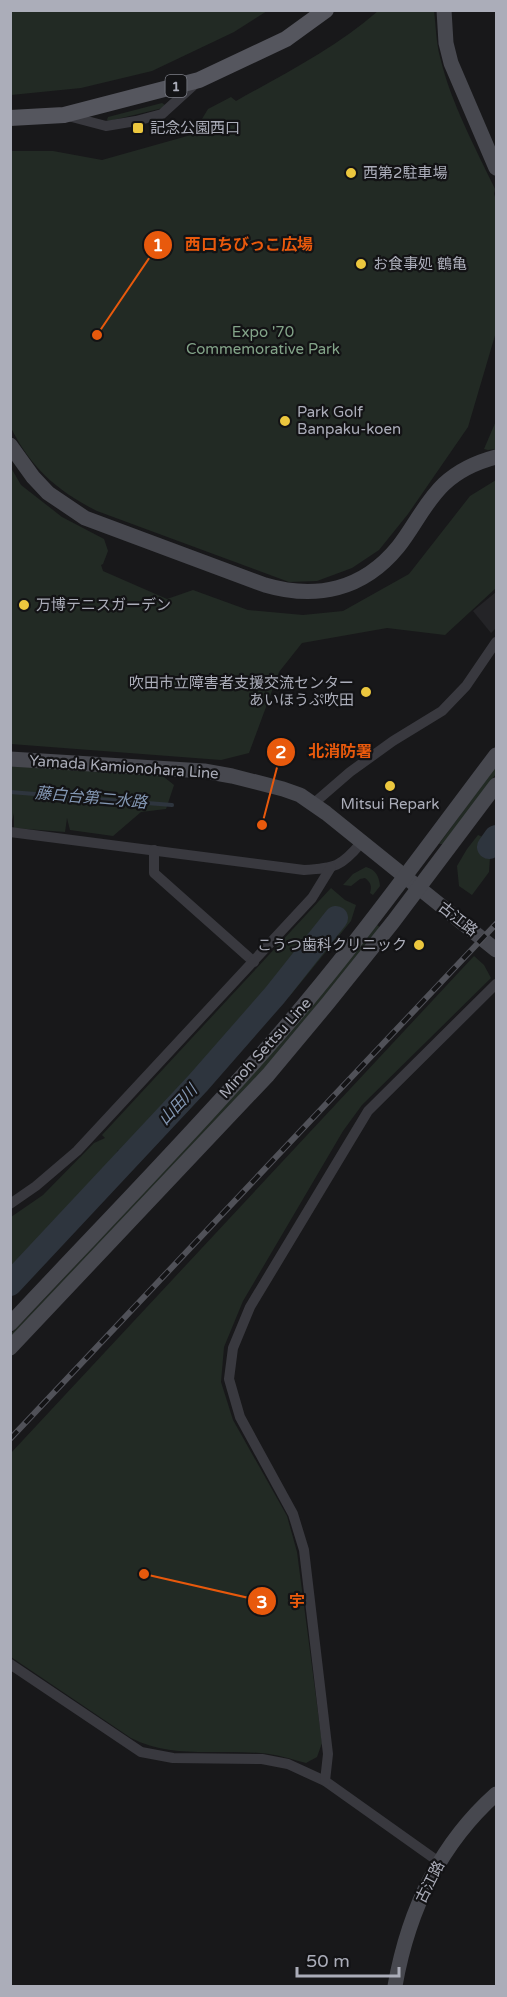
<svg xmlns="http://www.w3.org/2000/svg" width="507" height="1997" viewBox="0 0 507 1997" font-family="'Varela Round','Noto Sans JP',sans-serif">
	<rect width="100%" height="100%" fill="#18181a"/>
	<polygon fill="#242427" points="496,592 496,628 491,633 473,611"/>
	<g fill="#222a24" fill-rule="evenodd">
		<polygon points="10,11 11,10 267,11 234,32 152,71 81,88 11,95"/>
		<path d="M378,11H434C436,26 436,42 440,57C451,103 475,147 495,189L494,194L496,200V332L468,427L408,514L379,550L352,568L317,581L289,582L97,511C57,491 30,467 10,426L11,151H53L102,160L198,133L204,125L202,119L208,109L231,97L236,101C284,74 337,47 378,11Z"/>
		<polygon points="162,103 165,105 163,108 109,121 107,120 108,117"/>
		<polygon points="496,421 496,449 488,450 484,449"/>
		<polygon points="10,466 21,485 62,517 104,539 108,551 103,564 101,565 103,571 167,599 193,590 248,610 303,615 343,611 409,574 470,496 496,480 496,588 445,635 387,628 302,643 279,672 249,753 221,760 11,744"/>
		<polygon points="11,766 159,773 174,785 166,809 141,812 113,836 70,830 67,818 65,832 14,828 14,813 11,825"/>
		<polygon points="496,766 496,774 443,844 439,844"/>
		<polygon points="496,833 496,854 490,857 489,872 472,895 459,886 457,866 467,849 478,835 490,840"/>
		<path d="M366,867C376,870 379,876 380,886L373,895L370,893C372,886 371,883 365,878L360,879L351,886L343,885L353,874Z"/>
		<path d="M331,888L345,900L356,905L351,921L289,997L278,999L272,988L295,959L193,1075L122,1152L118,1150L111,1163L11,1270V1217L43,1195L94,1143L105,1138L102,1135ZM319,924L320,927L318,944L308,945L311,940L312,930Z"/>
		<polygon points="377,925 381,928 248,1088 11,1342 10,1335 138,1199"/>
		<path d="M474,956L484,965L491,978L362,1105L343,1131L243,1301L224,1347L221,1382L233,1420L287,1516L297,1552L322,1743L317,1757L306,1763C291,1759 276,1754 260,1753C217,1749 172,1759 131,1738L11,1657L10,1454Z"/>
	</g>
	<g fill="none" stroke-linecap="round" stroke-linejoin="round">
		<polyline stroke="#2e353e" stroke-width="4" points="10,792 172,805"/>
		<g stroke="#2e353e" stroke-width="24">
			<polyline points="489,847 496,837"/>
			<polyline points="10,1284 198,1083 275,995 336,918"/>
		</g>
		<g stroke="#39393f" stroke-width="10">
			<polyline points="68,116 106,126 136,121 162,114 196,83"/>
			<polyline points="313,804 350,772 393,741 442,711 466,686 496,642"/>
			<path d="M10,832L304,870C335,868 341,867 361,843"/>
			<polyline points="154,850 154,873 254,962"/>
			<polyline points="10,1204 36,1186 77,1151 312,898 331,867"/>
			<polyline points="10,1664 141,1752 173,1758 262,1759 288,1764 325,1781 439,1862"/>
			<polyline points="325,1781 328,1754 304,1550 293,1514 240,1417 229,1379 233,1348 250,1307 368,1111 496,984"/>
		</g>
		<g stroke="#47484f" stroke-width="15">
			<polyline points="444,10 446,43 451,63 496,168"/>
			<path d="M10,445L33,477L48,493L85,518L265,585C316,600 363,590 398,547C414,527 425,502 444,484C459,470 477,462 496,457"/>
			<polyline points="10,759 204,771 232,776 283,789 300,795 326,813 496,950"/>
			<path d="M10,1324C93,1235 178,1149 258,1058C344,962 419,857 496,755"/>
			<polyline points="10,1348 268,1075 328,1003 393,922 496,785"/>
			<path d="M395,1986C408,1912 439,1845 496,1794"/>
		</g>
		<polyline stroke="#55565e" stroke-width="16" points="10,118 64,115 199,80 286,39 326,10"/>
		<g stroke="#505158" stroke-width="6">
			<polyline id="rail" points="10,1439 496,924"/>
		</g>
		<use href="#rail" stroke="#131315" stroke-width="4" stroke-dasharray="11" stroke-linecap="butt"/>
	</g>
	<g fill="#ecc73e" stroke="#131315" stroke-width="2">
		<rect x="132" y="122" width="12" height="12" rx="3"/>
		<circle cx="351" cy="173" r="6"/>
		<circle cx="361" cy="264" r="6"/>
		<circle cx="285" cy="421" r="6"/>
		<circle cx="24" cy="605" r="6"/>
		<circle cx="366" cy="692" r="6"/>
		<circle cx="390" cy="786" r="6"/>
		<circle cx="419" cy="945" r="6"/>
	</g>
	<g text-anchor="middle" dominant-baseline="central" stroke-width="4.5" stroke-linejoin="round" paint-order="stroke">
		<rect fill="#131315" stroke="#7d7f88" stroke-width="1.5" x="165.5" y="75" width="21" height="22" rx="4.5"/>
		<g font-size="14" font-weight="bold" fill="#abadb9">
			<text x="176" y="86">1</text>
		</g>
		<g font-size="15" fill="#abadb9" stroke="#131315" text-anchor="start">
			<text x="150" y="128">記念公園西口</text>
			<text x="363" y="173">西第2駐車場</text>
			<text x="373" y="264">お食事処 鶴亀</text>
			<text x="297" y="412">Park Golf<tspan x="297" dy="17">Banpaku-koen</tspan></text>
			<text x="36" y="605">万博テニスガーデン</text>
			<text x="354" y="683" text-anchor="end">吹田市立障害者支援交流センター<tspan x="354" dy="17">あいほうぷ吹田</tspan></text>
			<text x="390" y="804" text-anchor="middle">Mitsui Repark</text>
			<text x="407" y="945" text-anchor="end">こうつ歯科クリニック</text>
		</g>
		<g font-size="15" fill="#83a489" stroke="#131315">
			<text x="263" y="332">Expo '70<tspan x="263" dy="17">Commemorative Park</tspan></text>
		</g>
		<g font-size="15" fill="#abadb9" stroke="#131315">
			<text transform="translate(124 767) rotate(4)">Yamada Kamionohara Line</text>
			<text transform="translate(458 919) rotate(38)">古江路</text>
			<text transform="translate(265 1048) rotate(-48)">Minoh Settsu Line</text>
			<text transform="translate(430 1882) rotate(-63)">古江路</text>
		</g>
		<g font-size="16" font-style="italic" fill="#8397b3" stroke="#131315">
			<text transform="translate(91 798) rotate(5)">藤白台第二水路</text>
			<text transform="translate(178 1105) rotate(-47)">山田川</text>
		</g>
	</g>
	<path fill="none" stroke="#e8590c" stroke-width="2" d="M97 335L158 245M262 825L281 752M144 1574L262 1601"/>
	<g fill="#e8590c" stroke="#131315" stroke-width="2">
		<circle cx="97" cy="335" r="6"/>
		<circle cx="262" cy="825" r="6"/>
		<circle cx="144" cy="1574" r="6"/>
		<circle cx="158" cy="245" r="15"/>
		<circle cx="281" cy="752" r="15"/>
		<circle cx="262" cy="1601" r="15"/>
	</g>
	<g font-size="18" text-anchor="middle" font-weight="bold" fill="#fff">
		<text x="158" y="251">1</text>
		<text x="281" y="758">2</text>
		<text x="262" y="1608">3</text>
	</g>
	<g font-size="16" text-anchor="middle" font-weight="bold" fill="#e8590c" stroke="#131315" stroke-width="4.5" stroke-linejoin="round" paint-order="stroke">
		<text x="249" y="250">西口ちびっこ広場</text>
		<text x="340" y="757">北消防署</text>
		<text x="297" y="1607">宇</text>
	</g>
	<rect width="507" height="1997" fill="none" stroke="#abadb9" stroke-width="24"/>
	<path d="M297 1967v9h102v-9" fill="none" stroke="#abadb9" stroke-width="3"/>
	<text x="306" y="1967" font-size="18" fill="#abadb9" stroke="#131315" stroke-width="4.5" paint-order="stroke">50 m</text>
</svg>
